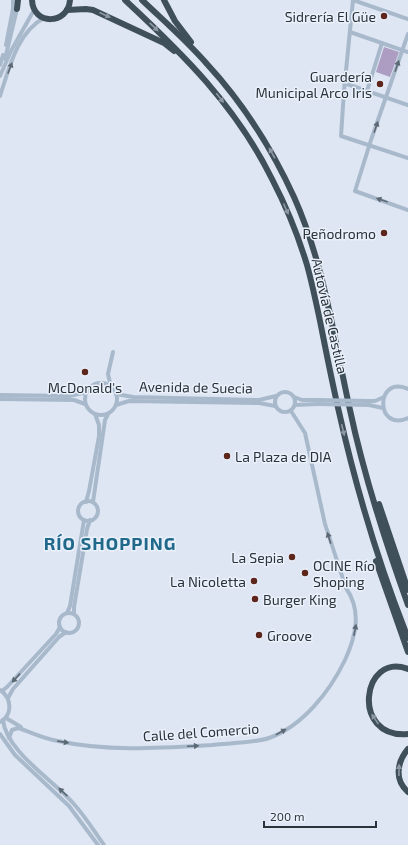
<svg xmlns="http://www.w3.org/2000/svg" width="408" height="845" viewBox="0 0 408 845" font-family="'Exo 2',sans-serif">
	<rect width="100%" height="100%" fill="#dee6f3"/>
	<polygon fill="#ad9dc3" points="384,47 399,52 390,77 376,72"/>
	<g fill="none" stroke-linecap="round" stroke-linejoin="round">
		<g stroke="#a9b9cc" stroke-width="4">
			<polyline points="353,0 344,91 341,136 408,158"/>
			<polyline points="353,0 408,19"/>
			<polyline points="350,32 408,52"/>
			<polyline points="408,34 371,140 355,191 408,210"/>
			<polyline points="6,45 13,9 13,0"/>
			<polyline points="5,59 17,9"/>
			<polyline points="0,65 3,55"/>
			<polyline points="0,76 11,51 34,10"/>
			<polyline points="344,83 408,105"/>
			<polyline points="367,91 382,43"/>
			<path d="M0,96C9,69 17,32 44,18"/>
			<circle cx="101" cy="399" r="16"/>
			<polyline points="111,387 108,374 113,352"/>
			<path d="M408,389C375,374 375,433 408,418"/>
			<circle cx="285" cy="402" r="10"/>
			<polyline points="116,394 133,397 259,400 276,396"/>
			<polyline points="0,395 69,396 87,392"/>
			<polyline points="294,397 302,400 318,400"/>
			<polyline points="0,399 74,400 85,404"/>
			<polyline points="368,401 375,401 384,397"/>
			<polyline points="116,405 129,401 259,403 275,406"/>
			<polyline points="295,405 318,404"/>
			<polyline points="369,405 383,408"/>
			<circle cx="88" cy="511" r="10"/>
			<polyline points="86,502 89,491 99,436 99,425 95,414"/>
			<polyline points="93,502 105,420 108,414"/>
			<polyline points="67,613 70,606 84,520"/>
			<circle cx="69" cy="623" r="10"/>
			<polyline points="74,614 74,607 87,529 90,520"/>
			<polyline points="2,691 7,687 56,634 60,627"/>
			<polyline points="8,698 13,689 59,637 66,632"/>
			<polyline points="6,718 21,727"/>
			<path d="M3,720C6,751 53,780 73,803C85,816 94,831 104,845"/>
			<path d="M0,722C13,715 12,698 0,690"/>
			<polyline points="0,734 15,755 69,806 98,845"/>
			<path d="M9,738L12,730L18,728C31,732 44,739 58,741C108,752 161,748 212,745C227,743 255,743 269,738C303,726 330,691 345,660C356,636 362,611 346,588L325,524L305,433L291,411"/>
		</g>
		<g stroke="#40505a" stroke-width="6">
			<path d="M32,0C33,26 68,25 70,0"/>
			<path d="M125,0C183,54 236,106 272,179C286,206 298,235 307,265C312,283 316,302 320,321C326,351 332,382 339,412C356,488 379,565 408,638"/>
			<path d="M142,0C164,21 187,41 207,64C243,103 272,149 294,197C324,264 334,338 350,410C364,476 385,541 408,605"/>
			<polyline points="164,0 175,21 191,42"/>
			<polyline points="17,9 18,0"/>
			<polyline points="67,10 86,9 93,10 164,43 174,51"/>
			<polyline points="379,504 408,590"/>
			<polyline points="376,561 408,652"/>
			<path d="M408,669C362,651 350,739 408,734"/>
			<path d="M408,749C397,762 394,780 408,792"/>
		</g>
		<g stroke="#a9b9cc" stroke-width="4">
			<polyline points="318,400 368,401"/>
			<polyline points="318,404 369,405"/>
		</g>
	</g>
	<defs><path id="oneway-solid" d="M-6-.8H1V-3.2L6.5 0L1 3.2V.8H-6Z"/></defs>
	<g fill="#8d98a2">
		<use href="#oneway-solid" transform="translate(105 15) rotate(24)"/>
		<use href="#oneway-solid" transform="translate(154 27) rotate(43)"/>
		<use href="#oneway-solid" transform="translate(220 98) rotate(52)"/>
		<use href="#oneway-solid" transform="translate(272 153) rotate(-119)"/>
		<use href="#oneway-solid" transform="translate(286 209) rotate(66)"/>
		<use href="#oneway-solid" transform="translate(343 430) rotate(76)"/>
		<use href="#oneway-solid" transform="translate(375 719) rotate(-124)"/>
		<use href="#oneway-solid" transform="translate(399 770) rotate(-89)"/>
	</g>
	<g fill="#5c6974">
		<use href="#oneway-solid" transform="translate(397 66) rotate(-71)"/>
		<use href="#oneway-solid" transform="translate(10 68) rotate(-69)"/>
		<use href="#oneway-solid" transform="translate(376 127) rotate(-71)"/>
		<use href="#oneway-solid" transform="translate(382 200) rotate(-161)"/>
		<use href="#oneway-solid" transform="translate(329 538) rotate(-107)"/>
		<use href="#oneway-solid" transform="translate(355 630) rotate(-79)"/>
		<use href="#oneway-solid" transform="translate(16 678) rotate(133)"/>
		<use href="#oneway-solid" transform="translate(281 732) rotate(-29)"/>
		<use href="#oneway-solid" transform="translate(63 742) rotate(9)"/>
		<use href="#oneway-solid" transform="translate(193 746) rotate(-3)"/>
		<use href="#oneway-solid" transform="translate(63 792) rotate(-137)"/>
	</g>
	<g fill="#5c261d" stroke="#ebf1fb" stroke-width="1.5">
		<circle cx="384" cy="16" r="4"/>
		<circle cx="380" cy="84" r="4"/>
		<circle cx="384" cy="233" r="4"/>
		<circle cx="85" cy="372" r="4"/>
		<circle cx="227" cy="456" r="4"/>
		<circle cx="292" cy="557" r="4"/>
		<circle cx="305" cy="573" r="4"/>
		<circle cx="254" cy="581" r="4"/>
		<circle cx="255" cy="599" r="4"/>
		<circle cx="259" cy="635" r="4"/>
	</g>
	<g text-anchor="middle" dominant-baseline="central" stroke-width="3" stroke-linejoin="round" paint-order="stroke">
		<g font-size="14" fill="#293339" stroke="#ebf1fb" text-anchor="end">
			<text x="376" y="16">Sidrería El Güe</text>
			<text x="372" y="76">Guardería<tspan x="372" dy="16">Municipal Arco Iris</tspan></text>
			<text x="376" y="233">Peñodromo</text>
			<text x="85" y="387" text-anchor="middle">McDonald's</text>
			<text x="235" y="456" text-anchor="start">La Plaza de DIA</text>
			<text x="284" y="557">La Sepia</text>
			<text x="313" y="565" text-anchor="start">OCINE Río<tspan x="313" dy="16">Shoping</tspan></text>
			<text x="246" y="581">La Nicoletta</text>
			<text x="263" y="599" text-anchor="start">Burger King</text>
			<text x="267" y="635" text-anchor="start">Groove</text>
		</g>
		<g font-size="14" fill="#293339" stroke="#ebf1fb">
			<text transform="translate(330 316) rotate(77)">Autovía de Castilla</text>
			<text transform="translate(196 387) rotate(1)">Avenida de Suecia</text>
			<text transform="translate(201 732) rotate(-4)">Calle del Comercio</text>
		</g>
		<g font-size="18" font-weight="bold" letter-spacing="1" fill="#20698b" stroke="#ebf1fb">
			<text x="110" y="543">RÍO SHOPPING</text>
		</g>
	</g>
	<path d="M264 821v6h112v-6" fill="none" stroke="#293339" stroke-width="2"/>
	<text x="270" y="821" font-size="12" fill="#293339" stroke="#ebf1fb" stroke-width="3" paint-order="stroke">200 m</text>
</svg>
